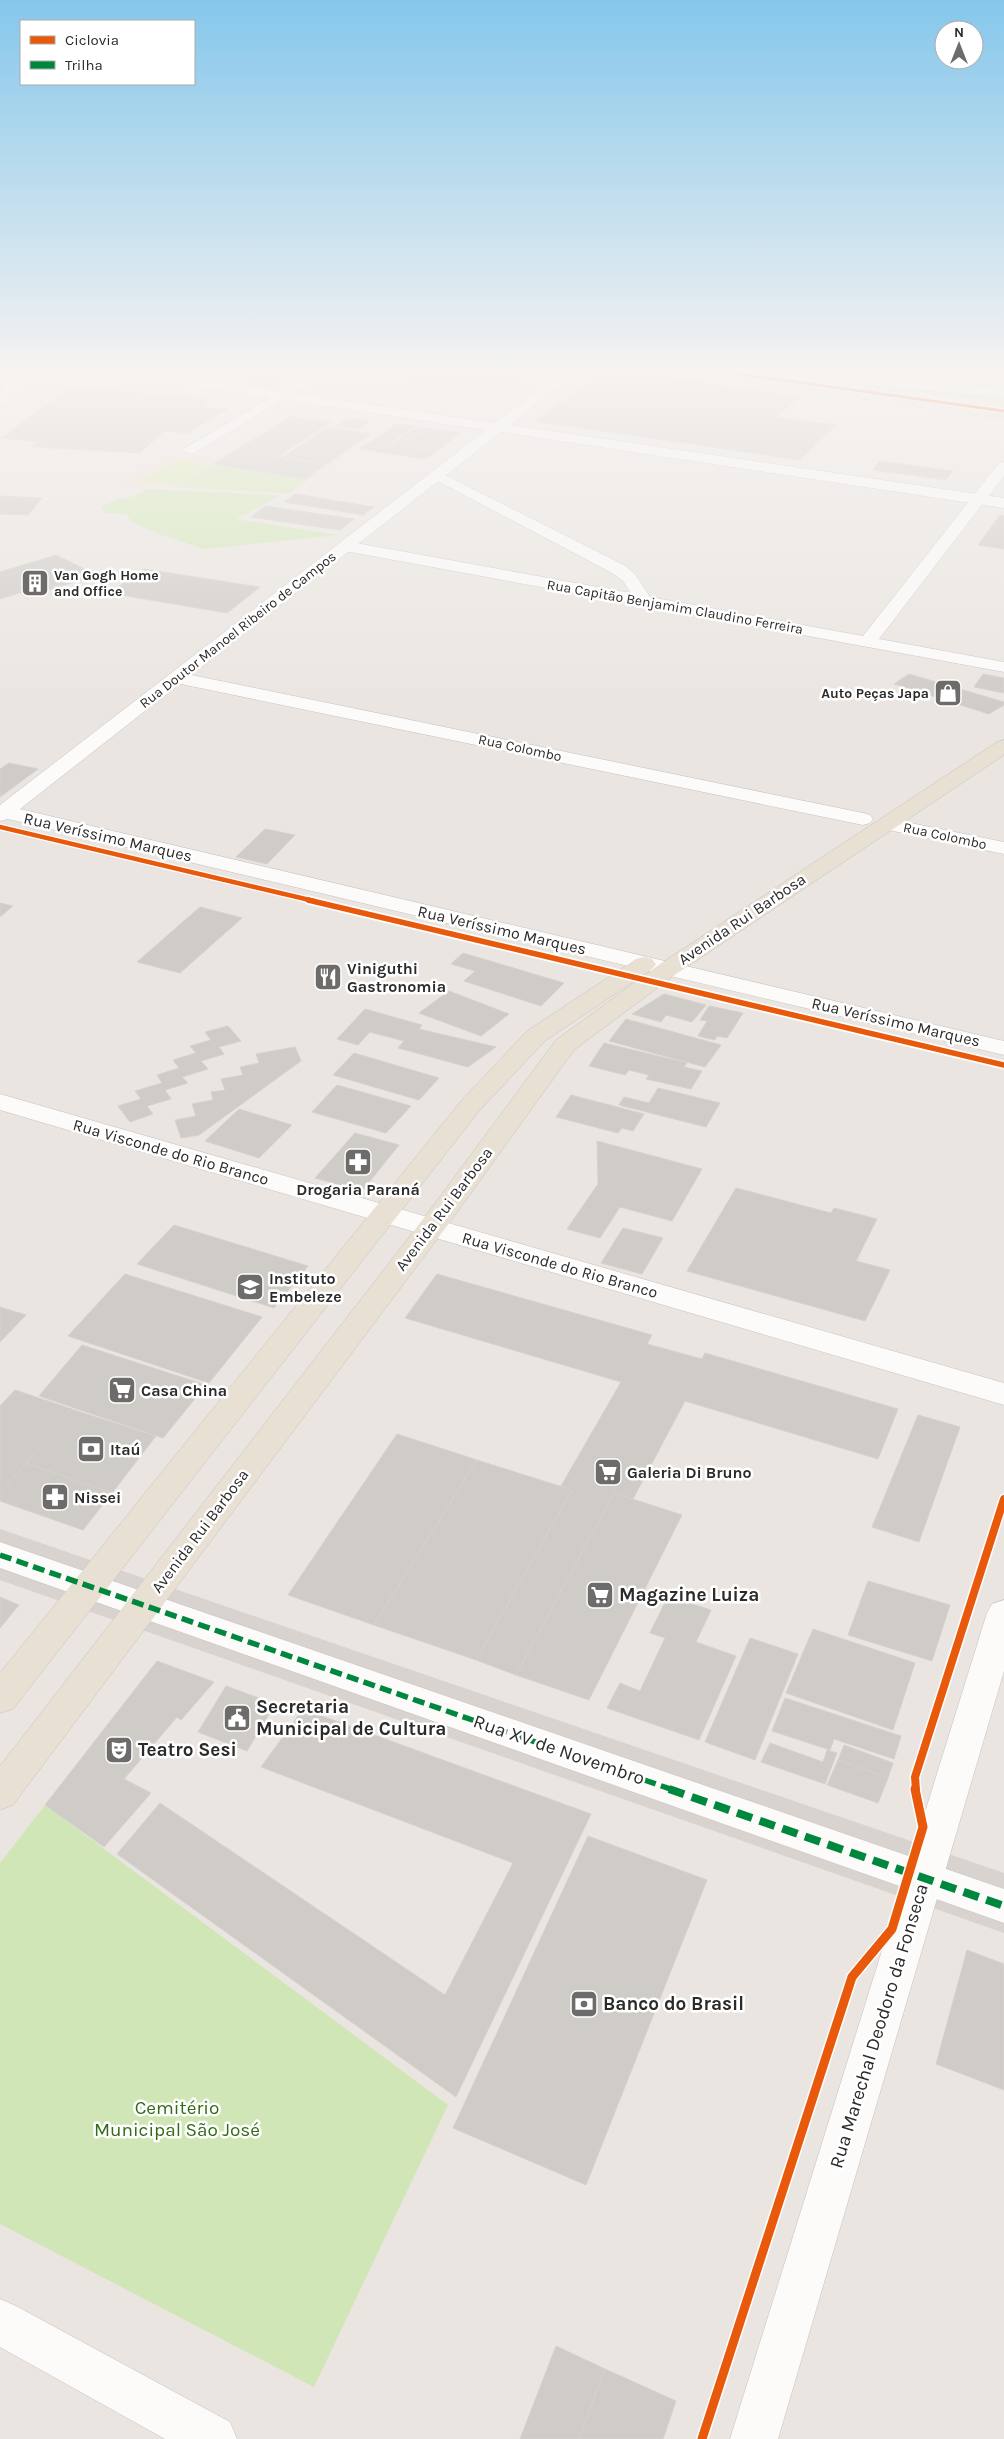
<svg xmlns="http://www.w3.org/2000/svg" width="1004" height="2439" viewBox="0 0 1004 2439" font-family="Karla,sans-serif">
	<rect width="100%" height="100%" fill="#eae5e0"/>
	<path fill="#ede2d4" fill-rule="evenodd" d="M288,403L397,419L291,494L115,484L168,455L183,457L209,454ZM290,417L330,422L277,457L324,465L305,479L214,463ZM327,427L369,434L283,456Z"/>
	<g fill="#d1e6b7">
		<polygon points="823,379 1004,395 1004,404"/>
		<polygon points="213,465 307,480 289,493 176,487"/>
		<path d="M147,489L281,495L236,519L338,535L204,549L159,534L132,522L126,514L107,513L101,509C117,494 130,502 147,489Z"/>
		<polygon points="45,1805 448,2105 314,2387 0,2224 0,1863"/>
	</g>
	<polygon fill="#ddeab5" points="180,459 212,464 175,486 140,481"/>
	<polygon fill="#d8d3cf" points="0,1529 1004,1873 1004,1933 0,1580"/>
	<g fill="#cfcbc7" stroke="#d5d1cc">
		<polygon points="248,371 258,371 270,372 254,380 235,378"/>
		<polygon points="348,371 408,371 492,382 480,390"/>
		<polygon points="408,371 531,371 510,385"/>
		<polygon points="605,371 619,371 801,396 776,417 836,425 800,460 534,421"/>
		<polygon points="269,373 288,375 271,386 251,383"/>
		<polygon points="73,387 212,399 202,407 228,409 188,433 164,431 140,453 31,447 38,442 0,438"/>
		<polygon points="290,417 331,422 277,457 325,465 306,479 213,464"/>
		<polygon points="349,418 370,421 357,429 336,426"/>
		<polygon points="396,424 415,426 391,443 372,441"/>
		<polygon points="328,427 370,434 327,464 283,457"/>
		<polygon points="417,427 461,433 453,438 409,432"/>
		<polygon points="408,432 453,439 445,444 401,438"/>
		<polygon points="401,438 446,445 438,450 393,444"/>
		<polygon points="371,441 437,451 425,459 359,449"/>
		<polygon points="880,461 953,471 946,480 873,470"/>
		<polygon points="295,494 374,507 363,515 284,502"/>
		<polygon points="0,496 42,498 28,515 0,514"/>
		<polygon points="265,506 354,519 340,530 251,517"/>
		<polygon points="1000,515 1004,516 1004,549 978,545"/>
		<polygon points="56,555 97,575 33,595 26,591 0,599 0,572"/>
		<polygon points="144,569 260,587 227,613 109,593"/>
		<polygon points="909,674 1004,702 1004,705 989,714 894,684"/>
		<polygon points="983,674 1004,678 1004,693 974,687"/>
		<polygon points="9,763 38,769 0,797 0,769"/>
		<polygon points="265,829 295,835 267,864 236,857"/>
		<polygon points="0,903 13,906 0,917"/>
		<polygon points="200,907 242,918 180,973 137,962"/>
		<polygon points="463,953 564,983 541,1006 464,981 475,971 451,964"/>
		<polygon points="449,991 509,1014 481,1036 419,1013"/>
		<polygon points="664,994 706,1005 692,1022 666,1015 661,1022 632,1014"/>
		<polygon points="709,1006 743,1013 727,1038 717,1036 715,1040 698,1036 707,1021 700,1020"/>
		<polygon points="365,1009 422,1025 419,1029 496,1047 468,1067 398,1048 404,1041 370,1032 358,1045 337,1039"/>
		<polygon points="626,1019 721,1045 705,1067 609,1041"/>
		<polygon points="228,1026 241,1041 219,1047 224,1054 201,1061 208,1069 182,1077 188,1083 165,1090 171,1099 147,1106 153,1114 130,1122 118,1106 141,1099 135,1091 162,1083 157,1075 179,1068 173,1060 196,1053 190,1046 211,1040 205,1032"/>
		<polygon points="604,1043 687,1063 684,1067 702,1071 691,1089 646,1079 649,1075 629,1070 625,1075 589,1066"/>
		<polygon points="295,1047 301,1061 199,1135 181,1138 175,1120 196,1116 192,1104 213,1100 211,1092 225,1090 221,1079 243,1075 240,1067 259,1063 256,1054"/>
		<polygon points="354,1053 439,1078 419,1100 333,1075"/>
		<polygon points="337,1085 411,1106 386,1133 312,1112"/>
		<polygon points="658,1088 720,1103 706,1127 619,1105 624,1097 649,1103"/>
		<polygon points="571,1095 644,1114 633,1131 622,1128 618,1133 556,1117"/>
		<polygon points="239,1109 292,1125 259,1158 205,1141"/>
		<polygon points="355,1133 399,1145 362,1191 315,1178"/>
		<polygon points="597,1141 702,1169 672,1221 620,1207 600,1238 567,1229 598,1184"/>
		<polygon points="736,1188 831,1213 834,1208 877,1219 856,1261 890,1270 865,1321 687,1271"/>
		<polygon points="174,1225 308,1266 274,1308 137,1264"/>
		<polygon points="623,1228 663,1238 642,1274 601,1263"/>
		<polygon points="125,1274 262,1317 209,1383 68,1336"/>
		<polygon points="437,1274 652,1335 647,1344 702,1359 705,1353 898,1409 878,1459 685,1401 633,1499 614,1493 516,1675 476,1660 572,1490 561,1486 621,1382 405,1318"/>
		<polygon points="0,1307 26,1315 0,1342"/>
		<polygon points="82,1345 206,1385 163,1438 39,1396"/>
		<polygon points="15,1390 72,1409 0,1493 0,1406"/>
		<polygon points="71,1409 156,1436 112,1493 26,1463"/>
		<polygon points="918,1415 960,1427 919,1542 872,1527"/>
		<polygon points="397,1434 477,1460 374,1625 288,1595"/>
		<polygon points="477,1460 572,1490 476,1660 374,1625"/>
		<polygon points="26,1463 112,1493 83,1530 0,1501 0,1493"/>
		<polygon points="614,1493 682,1515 589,1700 516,1675"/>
		<polygon points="868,1581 950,1605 932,1661 848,1635"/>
		<polygon points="668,1596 711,1610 696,1642 736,1656 699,1740 607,1708 620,1683 640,1691 665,1638 650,1633"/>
		<polygon points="0,1597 19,1605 0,1628"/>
		<polygon points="813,1629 915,1663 893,1730 786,1693"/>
		<polygon points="750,1638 798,1654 755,1760 705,1742"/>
		<polygon points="157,1661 214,1682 181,1720 177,1717 124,1779 151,1793 104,1847 45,1805"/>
		<polygon points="226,1686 275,1704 247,1751 198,1732"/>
		<polygon points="785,1698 901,1736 894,1759 834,1739 830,1750 772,1731"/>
		<polygon points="303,1709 591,1814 456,2097 117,1854 160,1803 445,1995 513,1863 261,1767"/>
		<polygon points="770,1743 823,1762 827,1750 837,1753 825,1784 761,1762"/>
		<polygon points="844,1745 893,1763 888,1778 838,1760"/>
		<polygon points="838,1760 888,1778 878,1803 827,1785"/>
		<polygon points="588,1836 707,1880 586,2185 453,2128"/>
		<polygon points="967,1950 1004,1964 1004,2090 936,2064"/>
		<polygon points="556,2346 605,2369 579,2439 520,2439"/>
		<polygon points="605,2369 676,2401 663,2439 579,2439"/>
	</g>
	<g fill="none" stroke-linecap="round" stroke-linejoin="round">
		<g stroke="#c3c1c2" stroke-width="1">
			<g id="street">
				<polygon points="315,371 331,371 194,453 189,454 182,450"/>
				<polygon points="1004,462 1004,476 879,639 1004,662 1004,672 345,551 339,549 337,546 339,543 345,541 631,593 623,581 612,573 432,478 430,475 437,471 624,565 635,574 650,597 863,636 999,463"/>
				<polygon points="177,672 863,813 870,815 873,819 870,823 863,825 171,682 168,678 171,674"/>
				<polygon points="886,818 1004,842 1004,854 879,828 876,824 879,820"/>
				<polygon points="0,1542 1004,1889 1004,1923 0,1568"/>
			</g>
		</g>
		<g stroke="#c3c1c2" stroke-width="1">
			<g id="secondary">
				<polygon points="19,371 33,371 5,402 0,403 0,391"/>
				<polygon points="111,371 143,371 495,423 563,371 577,371 510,425 1004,498 1004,508 501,432 20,809 1004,1041 1004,1055 8,819 0,821 0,805 486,430 118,375"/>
				<polygon points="753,371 801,371 1004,389 1004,397 760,375"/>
				<polygon points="0,1094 1004,1383 1004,1405 0,1110"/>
				<polygon points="1004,1600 1004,1671 778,2439 730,2439 987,1613 992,1604"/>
				<polygon points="0,2299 16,2306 230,2422 237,2439 165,2439 0,2347"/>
			</g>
		</g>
		<g stroke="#c5c3c1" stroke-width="1">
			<g id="primary">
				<polygon points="688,371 721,371 1004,411 1004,419 695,375"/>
				<polygon points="1004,740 1004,755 676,974 574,1050 450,1222 13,1805 0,1810 0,1766 430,1210 556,1040 660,964 997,742"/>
				<polygon points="644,957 652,959 656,964 652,969 545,1041 479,1111 13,1709 0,1713 0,1673 461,1101 527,1031 636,959"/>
			</g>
		</g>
		<use href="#street" fill="#fcfbfa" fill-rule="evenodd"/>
		<use href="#secondary" fill="#fcfbfa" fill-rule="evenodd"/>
		<use href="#primary" fill="#e7e0d3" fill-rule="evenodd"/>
		<polyline stroke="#00873e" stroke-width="5.5" stroke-dasharray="12 5.5" stroke-linecap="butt" points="0,1555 673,1790"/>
		<polyline stroke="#00873e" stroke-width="8" stroke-dasharray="16 8" stroke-linecap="butt" points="669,1789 1004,1906"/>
		<g stroke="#fff" stroke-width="5">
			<polyline id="cycleway-far4" points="717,371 1004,411"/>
		</g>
		<g stroke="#fff" stroke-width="7">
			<polyline id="cycleway-far3" points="0,827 314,901"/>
		</g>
		<g stroke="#fff" stroke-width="9">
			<polyline id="cycleway-far2" points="308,900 1004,1065"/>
		</g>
		<g stroke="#fff" stroke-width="11">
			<polyline id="cycleway-far1" points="916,1790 915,1777 1004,1499"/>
		</g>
		<g stroke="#fff" stroke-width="12">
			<polyline id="cycleway" points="702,2439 852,1977 892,1929 923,1827 915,1789"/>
		</g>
		<use href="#cycleway-far4" stroke="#e8590c" stroke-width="3"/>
		<use href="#cycleway-far3" stroke="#e8590c" stroke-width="4.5"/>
		<use href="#cycleway-far2" stroke="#e8590c" stroke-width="5.5"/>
		<use href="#cycleway-far1" stroke="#e8590c" stroke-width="8"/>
		<use href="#cycleway" stroke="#e8590c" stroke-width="9"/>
	</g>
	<linearGradient id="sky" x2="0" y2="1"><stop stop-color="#85c7eb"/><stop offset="0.52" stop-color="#f6f3f1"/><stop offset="1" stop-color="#f6f3f1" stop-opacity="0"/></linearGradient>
	<rect width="1004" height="712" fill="url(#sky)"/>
	<defs>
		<g id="building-square" transform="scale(1.4375)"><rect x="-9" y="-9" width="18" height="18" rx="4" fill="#6e6c6a" stroke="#fff"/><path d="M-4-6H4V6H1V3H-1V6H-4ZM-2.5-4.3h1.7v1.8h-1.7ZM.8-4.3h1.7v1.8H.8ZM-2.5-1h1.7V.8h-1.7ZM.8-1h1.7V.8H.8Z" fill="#fff"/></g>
		<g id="shop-square" transform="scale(1.4375)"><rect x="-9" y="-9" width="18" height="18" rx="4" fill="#6e6c6a" stroke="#fff"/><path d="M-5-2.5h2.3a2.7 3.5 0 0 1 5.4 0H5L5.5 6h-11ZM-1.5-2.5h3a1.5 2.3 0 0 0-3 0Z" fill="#fff"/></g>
		<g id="restaurant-square" transform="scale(1.4375)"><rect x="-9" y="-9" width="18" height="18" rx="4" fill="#6e6c6a" stroke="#fff"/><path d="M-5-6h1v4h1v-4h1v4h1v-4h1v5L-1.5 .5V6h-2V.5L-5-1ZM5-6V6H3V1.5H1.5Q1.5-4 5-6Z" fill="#fff"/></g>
		<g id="pharmacy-square" transform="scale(1.4375)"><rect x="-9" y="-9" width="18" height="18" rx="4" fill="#6e6c6a" stroke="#fff"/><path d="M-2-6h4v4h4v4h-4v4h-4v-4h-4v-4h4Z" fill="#fff"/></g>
		<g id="university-square" transform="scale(1.4375)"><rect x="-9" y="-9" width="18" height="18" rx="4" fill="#6e6c6a" stroke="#fff"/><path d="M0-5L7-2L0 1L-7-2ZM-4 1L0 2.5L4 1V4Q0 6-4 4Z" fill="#fff"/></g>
		<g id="supermarket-square" transform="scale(1.4375)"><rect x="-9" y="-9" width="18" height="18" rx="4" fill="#6e6c6a" stroke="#fff"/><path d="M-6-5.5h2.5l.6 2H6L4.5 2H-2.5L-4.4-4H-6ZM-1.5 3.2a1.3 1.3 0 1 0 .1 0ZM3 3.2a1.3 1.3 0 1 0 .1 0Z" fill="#fff"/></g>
		<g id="bank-square" transform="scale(1.4375)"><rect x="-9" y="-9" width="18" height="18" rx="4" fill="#6e6c6a" stroke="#fff"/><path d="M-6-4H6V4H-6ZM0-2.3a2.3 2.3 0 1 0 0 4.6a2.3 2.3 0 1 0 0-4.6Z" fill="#fff"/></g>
		<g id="civic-square" transform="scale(1.4375)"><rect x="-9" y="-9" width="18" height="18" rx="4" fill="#6e6c6a" stroke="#fff"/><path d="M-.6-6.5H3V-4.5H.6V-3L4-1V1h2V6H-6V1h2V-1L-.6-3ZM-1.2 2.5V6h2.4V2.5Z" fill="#fff"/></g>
		<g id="theatre-square" transform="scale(1.4375)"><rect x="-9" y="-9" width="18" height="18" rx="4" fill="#6e6c6a" stroke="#fff"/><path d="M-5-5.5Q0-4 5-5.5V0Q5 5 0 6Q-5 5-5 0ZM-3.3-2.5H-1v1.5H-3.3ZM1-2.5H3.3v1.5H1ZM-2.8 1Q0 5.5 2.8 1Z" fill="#fff"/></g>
	</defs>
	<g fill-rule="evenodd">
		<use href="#building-square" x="35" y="583"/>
		<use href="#shop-square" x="948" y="693"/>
		<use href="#restaurant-square" x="328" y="977"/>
		<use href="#pharmacy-square" x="358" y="1162"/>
		<use href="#university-square" x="250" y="1287"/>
		<use href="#supermarket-square" x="122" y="1390"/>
		<use href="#bank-square" x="91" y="1449"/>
		<use href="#supermarket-square" x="608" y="1472"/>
		<use href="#pharmacy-square" x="55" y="1497"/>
		<use href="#supermarket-square" x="600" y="1595"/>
		<use href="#civic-square" x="237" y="1718"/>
		<use href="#theatre-square" x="119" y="1750"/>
		<use href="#bank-square" x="584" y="2004"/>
	</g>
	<g text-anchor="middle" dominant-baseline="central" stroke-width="5" stroke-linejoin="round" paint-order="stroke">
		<g font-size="14" font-weight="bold" fill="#2b2b2b" stroke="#fff" text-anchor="start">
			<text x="54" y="575">Van Gogh Home<tspan x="54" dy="16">and Office</tspan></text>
			<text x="929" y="693" text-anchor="end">Auto Peças Japa</text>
		</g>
		<g font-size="14" fill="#2b2b2b" stroke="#fff">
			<text transform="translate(675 607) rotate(10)">Rua Capitão Benjamim Claudino Ferreira</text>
			<text transform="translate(238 630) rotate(-38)">Rua Doutor Manoel Ribeiro de Campos</text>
			<text transform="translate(520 748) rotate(12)">Rua Colombo</text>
			<text transform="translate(945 836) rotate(12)">Rua Colombo</text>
		</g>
		<g font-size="16" fill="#2b2b2b" stroke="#fff">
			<text transform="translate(108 837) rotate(13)">Rua Veríssimo Marques</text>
			<text transform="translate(742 919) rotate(-34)">Avenida Rui Barbosa</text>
			<text transform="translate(502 930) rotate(13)">Rua Veríssimo Marques</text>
			<text transform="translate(896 1022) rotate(13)">Rua Veríssimo Marques</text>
			<text transform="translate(171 1152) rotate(16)">Rua Visconde do Rio Branco</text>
			<text transform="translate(444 1209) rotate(-53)">Avenida Rui Barbosa</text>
			<text transform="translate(560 1265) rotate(16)">Rua Visconde do Rio Branco</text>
			<text transform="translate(200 1531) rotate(-53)">Avenida Rui Barbosa</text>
		</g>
		<g font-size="16" font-weight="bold" fill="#2b2b2b" stroke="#fff" text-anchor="start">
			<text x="347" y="968">Viniguthi<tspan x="347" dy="18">Gastronomia</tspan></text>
			<text x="358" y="1189" text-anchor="middle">Drogaria Paraná</text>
			<text x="269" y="1278">Instituto<tspan x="269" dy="18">Embeleze</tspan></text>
			<text x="141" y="1390">Casa China</text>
			<text x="110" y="1449">Itaú</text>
			<text x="627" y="1472">Galeria Di Bruno</text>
			<text x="74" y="1497">Nissei</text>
		</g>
		<g font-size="19" font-weight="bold" fill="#2b2b2b" stroke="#fff" text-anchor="start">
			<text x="619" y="1595">Magazine Luiza</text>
			<text x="256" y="1707">Secretaria<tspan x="256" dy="22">Municipal de Cultura</tspan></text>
			<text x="138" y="1750">Teatro Sesi</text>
			<text x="603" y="2004">Banco do Brasil</text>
		</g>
		<g font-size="19" fill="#2b2b2b" stroke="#fff">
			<text transform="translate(559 1750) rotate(19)">Rua XV de Novembro</text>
			<text transform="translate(879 2026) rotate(-73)">Rua Marechal Deodoro da Fonseca</text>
		</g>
		<g font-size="19" fill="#336c16" stroke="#fff">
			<text x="177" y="2108">Cemitério<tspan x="177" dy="22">Municipal São José</tspan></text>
		</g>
	</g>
	<rect x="20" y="20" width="175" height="65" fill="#ffffff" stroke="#aaaaaa"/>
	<rect x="30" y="36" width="25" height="8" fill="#e8590c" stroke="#aaaaaa"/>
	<text x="65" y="45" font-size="15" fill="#2b2b2b">Ciclovia</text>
	<rect x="30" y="61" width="25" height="8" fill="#00873e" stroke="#aaaaaa"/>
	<text x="65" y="70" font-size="15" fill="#2b2b2b">Trilha</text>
	<g transform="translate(959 45)"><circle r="24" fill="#ffffff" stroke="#aaaaaa"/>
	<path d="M0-4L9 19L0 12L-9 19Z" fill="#6e6c6a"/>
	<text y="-8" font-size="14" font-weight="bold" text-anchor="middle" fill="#2b2b2b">N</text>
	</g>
</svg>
